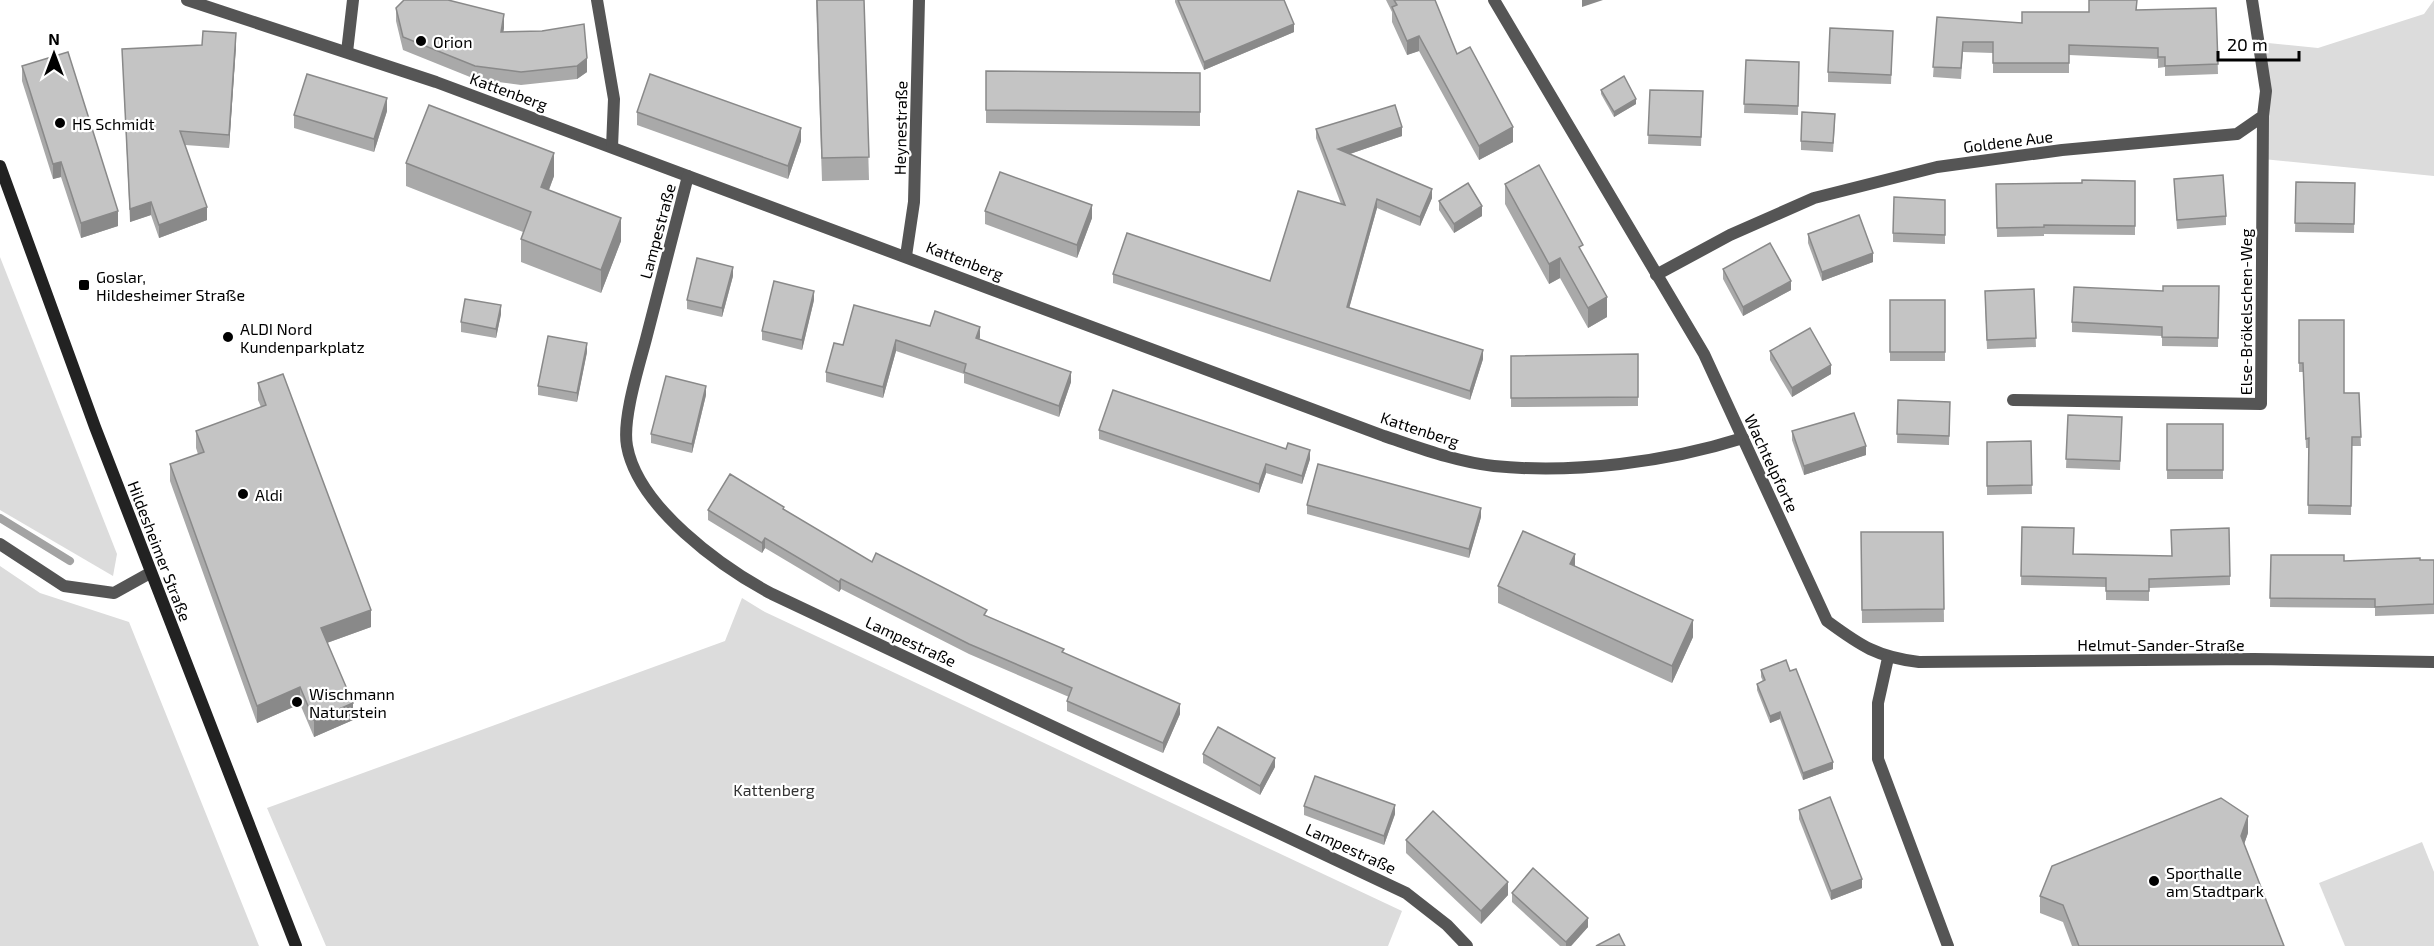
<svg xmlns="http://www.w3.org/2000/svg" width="2434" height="946" viewBox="0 0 2434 946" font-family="'Exo 2',sans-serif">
	<rect width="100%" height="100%" fill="#fff"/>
	<g fill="#dcdcdc">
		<polygon points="2434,0 2434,176 2263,159 2258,42 2318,48 2424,14"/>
		<polygon points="0,257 117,554 113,576 0,510"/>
		<polygon points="0,566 40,593 129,622 259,946 0,946"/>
		<polygon points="742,598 765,612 1402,911 1388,946 326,946 267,808 725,641"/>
		<polygon points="2422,842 2434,872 2434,946 2345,946 2319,883"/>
	</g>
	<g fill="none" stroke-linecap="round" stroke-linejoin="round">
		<polyline stroke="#a3a3a3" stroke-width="8" points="0,518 70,561"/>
		<polyline stroke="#555" stroke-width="12" points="347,52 353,0"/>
		<g stroke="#555" stroke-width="12">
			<path d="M187,0L436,82L1384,436C1420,448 1457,462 1494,466C1574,474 1667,462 1743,438"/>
			<polyline points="597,0 614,99 612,147"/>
			<path d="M1494,0L1704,354L1827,621C1861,646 1877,657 1919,662L2254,659L2434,662"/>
			<path d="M688,176C674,231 660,285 646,339C639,366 622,419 627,446C638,507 721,567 772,594L1406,893L1447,925L1467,946"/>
			<polyline points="906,256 914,202 919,0"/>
			<polyline points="1656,275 1730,235 1814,198 1937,167 2062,150 2237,134 2263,116 2266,91 2252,0"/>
			<polyline points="2013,400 2261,404 2263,116"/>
			<polyline points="0,544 64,586 114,593 150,573"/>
			<polyline points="1888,658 1878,703 1878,759 1948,946"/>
		</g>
		<polyline stroke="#222" stroke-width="12" points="0,166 95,427 296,946"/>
	</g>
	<g fill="#a9a9a9">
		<polygon points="816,0 864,0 869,180 822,181"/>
		<polygon points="1175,0 1284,0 1294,32 1204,70 1175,2"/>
		<polygon points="1386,0 1435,0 1457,54 1513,142 1479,160 1419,51 1407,55 1392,22 1392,12"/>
		<polygon points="396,8 504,28 503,32 542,31 587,72 577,79 521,85 475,79 403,50 396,21"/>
		<polygon points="2216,8 2218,74 2165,76 2165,67 2158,68 2158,59 2069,55 2069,73 1993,73 1993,53 1963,52 1961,79 1933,77 1937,17 2022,23 2089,12"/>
		<polygon points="1893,31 1891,84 1828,82 1828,72"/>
		<polygon points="236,46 229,148 185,145 207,220 159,238 151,215 130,222 122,49"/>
		<polygon points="1746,60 1799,62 1798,115 1744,113"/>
		<polygon points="22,66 118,226 81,238 61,177 53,179 22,81"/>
		<polygon points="986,71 1200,73 1200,126 986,123"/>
		<polygon points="1601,90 1636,104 1614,117 1601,94"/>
		<polygon points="1650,90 1703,91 1701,146 1648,144"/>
		<polygon points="387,111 374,152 294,128 294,115"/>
		<polygon points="637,112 801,141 788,179 637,125"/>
		<polygon points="1835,123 1833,152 1801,150 1801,141"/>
		<polygon points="1316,129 1402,136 1350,154 1432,198 1420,226 1377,208 1349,308 1483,359 1470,400 1113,283 1113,274 1270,281 1341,204 1316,138"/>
		<polygon points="406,163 554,176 549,190 621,241 601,293 521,262 521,239 523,232 406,186"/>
		<polygon points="2174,179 2226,216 2226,225 2177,229"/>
		<polygon points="2135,181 2135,235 2044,234 2044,236 1997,237 1996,184"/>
		<polygon points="2296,182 2355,183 2354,233 2295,232"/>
		<polygon points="1505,184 1607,317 1588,328 1560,278 1549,284 1505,204"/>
		<polygon points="1945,200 1945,244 1893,242 1893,233"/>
		<polygon points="1439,201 1482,216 1454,233 1439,210"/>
		<polygon points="985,211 1092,218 1077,258 985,224"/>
		<polygon points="1808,234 1873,262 1822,281 1808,243"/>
		<polygon points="1723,269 1791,290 1743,316 1723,279"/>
		<polygon points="733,276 722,317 687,309 687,300"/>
		<polygon points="2219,286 2218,347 2162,346 2162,336 2072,332 2072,322 2163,291"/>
		<polygon points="2034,289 2036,347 1987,349 1985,300"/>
		<polygon points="814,300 802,350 762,340 762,331"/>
		<rect x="1890" y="300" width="55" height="61"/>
		<polygon points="501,314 496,338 461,332 461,322"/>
		<polygon points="2299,320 2344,393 2359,393 2361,446 2352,446 2351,515 2308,514 2309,448 2306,448 2303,372 2299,372"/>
		<polygon points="930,326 980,337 979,339 1071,382 1059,417 964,383 964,374 896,351 883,398 826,382 826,372 843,345"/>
		<polygon points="1770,351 1831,374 1792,397 1770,360"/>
		<polygon points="587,352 577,402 538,395 538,386"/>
		<polygon points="1638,354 1638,406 1511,407 1511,356"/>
		<polygon points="258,383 371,627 327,643 353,720 314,737 300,704 257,723 170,481 170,464 198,454 196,448 196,431 261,407 258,400"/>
		<polygon points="706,395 692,453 651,443 651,434"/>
		<polygon points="1898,400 1950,402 1949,445 1897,443"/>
		<polygon points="2068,415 2122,417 2120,470 2066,468"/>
		<rect x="2167" y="424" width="56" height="55"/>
		<polygon points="1099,430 1286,449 1310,459 1302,484 1266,473 1259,493 1099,439"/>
		<polygon points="1792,431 1866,455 1804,475 1792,440"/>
		<polygon points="2031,441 2032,494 1987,495 1987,442"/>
		<polygon points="1307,505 1481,517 1469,558 1307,514"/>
		<polygon points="708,510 784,510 872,562 1064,653 1180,714 1163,753 1067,711 1067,701 1069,697 969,654 841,589 839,592 765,548 762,553 708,520"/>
		<polygon points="2022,527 2073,554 2230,576 2230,585 2149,588 2149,601 2106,600 2106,587 2021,585"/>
		<polygon points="1861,532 1943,532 1944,622 1862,623"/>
		<polygon points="2271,555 2344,561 2434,560 2434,614 2375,616 2375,608 2270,607"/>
		<polygon points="1575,566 1693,637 1672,683 1498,603 1498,586"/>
		<polygon points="1761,670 1790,671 1833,769 1803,780 1780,719 1770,723 1757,690 1757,684 1763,681 1761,677"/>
		<polygon points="1203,754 1275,767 1260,795 1203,763"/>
		<polygon points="1304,806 1395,814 1384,845 1304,815"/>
		<polygon points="1799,810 1862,888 1831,900 1799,819"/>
		<polygon points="2248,833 2244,844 2284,946 2072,946 2063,922 2040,913 2040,896"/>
		<polygon points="1406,840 1508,895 1481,924 1406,853"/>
		<polygon points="1512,893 1588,927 1571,946 1560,946 1512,902"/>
	</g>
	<g fill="#898989">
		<polygon points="1582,0 1603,0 1582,7"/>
		<polygon points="504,14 504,28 501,46 501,32"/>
		<polygon points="1294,24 1294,32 1204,70 1204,62"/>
		<polygon points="236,33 236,46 229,148 229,135"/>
		<polygon points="1419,36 1419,51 1407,55 1407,41"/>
		<polygon points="587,58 587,72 577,79 577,66"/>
		<polygon points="387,98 387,111 374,152 374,139"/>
		<polygon points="1636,99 1636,104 1614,117 1614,112"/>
		<polygon points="1402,127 1402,136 1338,158 1338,149"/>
		<polygon points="1513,127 1513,142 1479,160 1479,146"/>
		<polygon points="801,128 801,141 788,179 788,166"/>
		<polygon points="554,153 554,176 541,210 541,187"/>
		<polygon points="61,162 61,177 53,179 53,164"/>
		<polygon points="1432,189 1432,198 1420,226 1420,217"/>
		<polygon points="1377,199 1377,208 1347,316 1347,307"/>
		<polygon points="151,202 151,215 130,222 130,209"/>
		<polygon points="1092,205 1092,218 1077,258 1077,245"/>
		<polygon points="1482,206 1482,216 1454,233 1454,224"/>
		<polygon points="207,207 207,220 159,238 159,225"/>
		<polygon points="118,211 118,226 81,238 81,223"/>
		<polygon points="621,218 621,241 601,293 601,270"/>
		<polygon points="1873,253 1873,262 1822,281 1822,272"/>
		<polygon points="1560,258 1560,278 1549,284 1549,264"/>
		<polygon points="733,267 733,276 722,317 722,308"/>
		<polygon points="1791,281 1791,290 1743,316 1743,307"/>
		<polygon points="814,291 814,300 802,350 802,340"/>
		<polygon points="1607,297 1607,317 1588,328 1588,308"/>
		<polygon points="501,305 501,314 496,338 496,329"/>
		<polygon points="980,327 980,337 976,349 976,338"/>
		<polygon points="896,340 896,351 883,398 883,387"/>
		<polygon points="587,343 587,352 577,402 577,393"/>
		<polygon points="1483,350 1483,359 1470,400 1470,391"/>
		<polygon points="1831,365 1831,374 1792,397 1792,388"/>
		<polygon points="1071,372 1071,382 1059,417 1059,406"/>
		<polygon points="706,386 706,395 692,453 692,444"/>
		<polygon points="1866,446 1866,455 1804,475 1804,466"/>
		<polygon points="1310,450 1310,459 1302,484 1302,476"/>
		<polygon points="1266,464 1266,473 1259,493 1259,484"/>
		<polygon points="1481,508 1481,517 1469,558 1469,549"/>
		<polygon points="765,538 765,548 762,553 762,543"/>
		<polygon points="1575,554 1575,571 1570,564"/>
		<polygon points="841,579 841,589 839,592 839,582"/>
		<polygon points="371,610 371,627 321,645 321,628"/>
		<polygon points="1693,620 1693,637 1672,683 1672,666"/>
		<polygon points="300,687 300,704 257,723 257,706"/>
		<polygon points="353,703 353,720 314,737 314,720"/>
		<polygon points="1180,704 1180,714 1163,753 1163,743"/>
		<polygon points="1780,712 1780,719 1770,723 1770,716"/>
		<polygon points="1275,758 1275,767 1260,795 1260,786"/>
		<polygon points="1833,762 1833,769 1803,780 1803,773"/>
		<polygon points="1395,805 1395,814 1384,845 1384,836"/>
		<polygon points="2248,816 2248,833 2241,853 2241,836"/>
		<polygon points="1862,879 1862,888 1831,900 1831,891"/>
		<polygon points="1508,882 1508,895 1481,924 1481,911"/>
		<polygon points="1588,918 1588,927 1571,946 1566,946 1566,942"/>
	</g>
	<g fill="#c4c4c4" stroke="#898989" stroke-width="1.5">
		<polygon points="404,0 448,0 504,14 501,32 542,31 584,24 587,58 577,66 521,72 475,66 403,37 396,8"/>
		<polygon points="817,0 864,0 869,157 822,158"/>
		<polygon points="1178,0 1284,0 1294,24 1204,62"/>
		<polygon points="1394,0 1435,0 1457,54 1470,47 1513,127 1479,146 1419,36 1407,41 1392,7 1397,5"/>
		<polygon points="2089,0 2137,0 2136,10 2216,8 2218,64 2165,66 2165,57 2158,57 2158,48 2069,45 2069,63 1993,63 1993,42 1963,42 1961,68 1933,67 1937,17 2022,23 2022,12 2089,12"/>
		<polygon points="1830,28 1893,31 1891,75 1828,72"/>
		<polygon points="203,31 236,33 229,135 180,131 207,207 159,225 151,202 130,209 122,49 202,45"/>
		<polygon points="68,52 118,211 81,223 61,162 53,164 22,66"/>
		<polygon points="1746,60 1799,62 1798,106 1744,104"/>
		<polygon points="986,71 1200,73 1200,112 986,110"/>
		<polygon points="307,74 387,98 374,139 294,115"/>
		<polygon points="650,74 801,128 788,166 637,112"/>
		<polygon points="1624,76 1636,99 1614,112 1601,90"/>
		<polygon points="1650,90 1703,91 1701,137 1648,135"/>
		<polygon points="429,105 554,153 541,187 621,218 601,270 521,239 531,212 406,163"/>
		<polygon points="1395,105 1402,127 1338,149 1432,189 1420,217 1377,199 1347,307 1483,350 1470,391 1113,274 1127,233 1270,281 1298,191 1345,205 1316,129"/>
		<polygon points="1802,112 1835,114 1833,143 1801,141"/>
		<polygon points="1539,165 1583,245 1579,247 1607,297 1588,308 1560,258 1549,264 1505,184"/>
		<polygon points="1000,172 1092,205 1077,245 985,211"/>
		<polygon points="2223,175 2226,216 2177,220 2174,179"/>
		<polygon points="2082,180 2135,181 2135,226 2044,225 2044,227 1997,228 1996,184 2082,183"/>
		<polygon points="2296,182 2355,183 2354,224 2295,223"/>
		<polygon points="1468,183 1482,206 1454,224 1439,201"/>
		<polygon points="1894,197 1945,200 1945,235 1893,233"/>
		<polygon points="1859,215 1873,253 1822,272 1808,234"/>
		<polygon points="1770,243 1791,281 1743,307 1723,269"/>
		<polygon points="697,258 733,267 722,308 687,300"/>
		<polygon points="774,281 814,291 802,340 762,331"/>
		<polygon points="2163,286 2219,286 2218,338 2162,337 2162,327 2072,322 2074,287 2163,291"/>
		<polygon points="2034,289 2036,338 1987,340 1985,291"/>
		<polygon points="465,299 501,305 496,329 461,322"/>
		<rect x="1890" y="300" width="55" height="52"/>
		<polygon points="854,305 930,326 935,311 980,327 976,338 1071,372 1059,406 964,372 966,364 896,340 883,387 826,372 834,343 843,345"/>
		<polygon points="2299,320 2344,320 2344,393 2359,393 2361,437 2352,437 2351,506 2308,505 2309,438 2306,439 2303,363 2299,363"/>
		<polygon points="1810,328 1831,365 1792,388 1770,351"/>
		<polygon points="548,336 587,343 577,393 538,386"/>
		<polygon points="1638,354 1638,397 1511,398 1511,356"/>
		<polygon points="283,374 371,610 321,628 353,703 314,720 300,687 257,706 170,464 204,452 196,431 266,405 258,383"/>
		<polygon points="666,376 706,386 692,444 651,434"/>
		<polygon points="1113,390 1286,449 1288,443 1310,450 1302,476 1266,464 1259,484 1099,430"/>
		<polygon points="1898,400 1950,402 1949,436 1897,434"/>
		<polygon points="1854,413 1866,446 1804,466 1792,431"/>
		<polygon points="2068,415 2122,417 2120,461 2066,459"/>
		<rect x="2167" y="424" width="56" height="46"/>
		<polygon points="2031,441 2032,485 1987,486 1987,442"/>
		<polygon points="1318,464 1481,508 1469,549 1307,505"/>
		<polygon points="730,474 784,507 783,509 872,562 876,553 987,610 984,615 1064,649 1062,652 1180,704 1163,743 1067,701 1072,688 969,644 841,579 839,582 765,538 762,543 708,510"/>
		<polygon points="2022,527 2074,528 2073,554 2172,556 2171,530 2229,528 2230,576 2149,579 2149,591 2106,591 2106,578 2021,576"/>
		<polygon points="1523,531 1575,554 1570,564 1693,620 1672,666 1498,586"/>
		<polygon points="1861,532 1943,532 1944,609 1862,610"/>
		<polygon points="2271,555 2344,555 2344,561 2420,558 2420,560 2434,560 2434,604 2375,607 2375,599 2270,598"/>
		<polygon points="1786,660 1790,671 1796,669 1833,762 1803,773 1780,712 1770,716 1757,684 1765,680 1761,670"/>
		<polygon points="1218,727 1275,758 1260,786 1203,754"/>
		<polygon points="1315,776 1395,805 1384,836 1304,806"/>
		<polygon points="1830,797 1862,879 1831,891 1799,810"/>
		<polygon points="2221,798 2248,816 2241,836 2284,946 2079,946 2063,905 2040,896 2052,866"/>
		<polygon points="1433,811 1508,882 1481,911 1406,840"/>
		<polygon points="1533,868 1588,918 1566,942 1512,893"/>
		<polygon points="1619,934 1625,946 1596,946"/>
	</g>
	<g fill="#000" stroke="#fff" stroke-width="2">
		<circle cx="421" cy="41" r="6"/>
		<circle cx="60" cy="123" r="6"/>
		<rect x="78" y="279" width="12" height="12" rx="3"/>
		<circle cx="228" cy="337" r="6"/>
		<circle cx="243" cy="494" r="6"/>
		<circle cx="297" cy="702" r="6"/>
		<circle cx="2154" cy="881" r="6"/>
	</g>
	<g text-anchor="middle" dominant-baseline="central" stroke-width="4.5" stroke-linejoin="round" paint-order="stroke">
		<g font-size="16" fill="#000" stroke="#fff" text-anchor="start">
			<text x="433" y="41">Orion</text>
			<text x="72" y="123">HS Schmidt</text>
			<text x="96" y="276">Goslar,<tspan x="96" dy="18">Hildesheimer Straße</tspan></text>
			<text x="240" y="328">ALDI Nord<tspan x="240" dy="18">Kundenparkplatz</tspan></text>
			<text x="255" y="494">Aldi</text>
			<text x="309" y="693">Wischmann<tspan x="309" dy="18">Naturstein</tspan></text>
			<text x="2166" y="872">Sporthalle<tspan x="2166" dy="18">am Stadtpark</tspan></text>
		</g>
		<g font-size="16" fill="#000" stroke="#fff">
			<text transform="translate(509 91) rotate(20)">Kattenberg</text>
			<text transform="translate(900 128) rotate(-89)">Heynestraße</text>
			<text transform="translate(2008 141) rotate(-7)">Goldene Aue</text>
			<text transform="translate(657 231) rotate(-75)">Lampestraße</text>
			<text transform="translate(965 260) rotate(21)">Kattenberg</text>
			<text transform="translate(2245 312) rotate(-90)">Else-Brökelschen-Weg</text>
			<text transform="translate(1420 429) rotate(18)">Kattenberg</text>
			<text transform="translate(1772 463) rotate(65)">Wachtelpforte</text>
			<text transform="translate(160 551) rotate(69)">Hildesheimer Straße</text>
			<text transform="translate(911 641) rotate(25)">Lampestraße</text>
			<text x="2161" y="644">Helmut-Sander-Straße</text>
			<text transform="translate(1351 848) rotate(25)">Lampestraße</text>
		</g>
		<g font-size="16" fill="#333" stroke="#fff">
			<text x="774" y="789">Kattenberg</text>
		</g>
	</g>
	<g transform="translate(54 54)" stroke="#ffffff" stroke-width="4.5" paint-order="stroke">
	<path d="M0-4.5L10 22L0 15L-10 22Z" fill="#000000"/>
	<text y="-9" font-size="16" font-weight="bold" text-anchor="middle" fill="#000000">N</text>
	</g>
	<path d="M2218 51v9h81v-9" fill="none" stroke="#000000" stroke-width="3"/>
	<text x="2227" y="51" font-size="18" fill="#000000" stroke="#ffffff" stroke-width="4.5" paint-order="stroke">20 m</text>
</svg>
